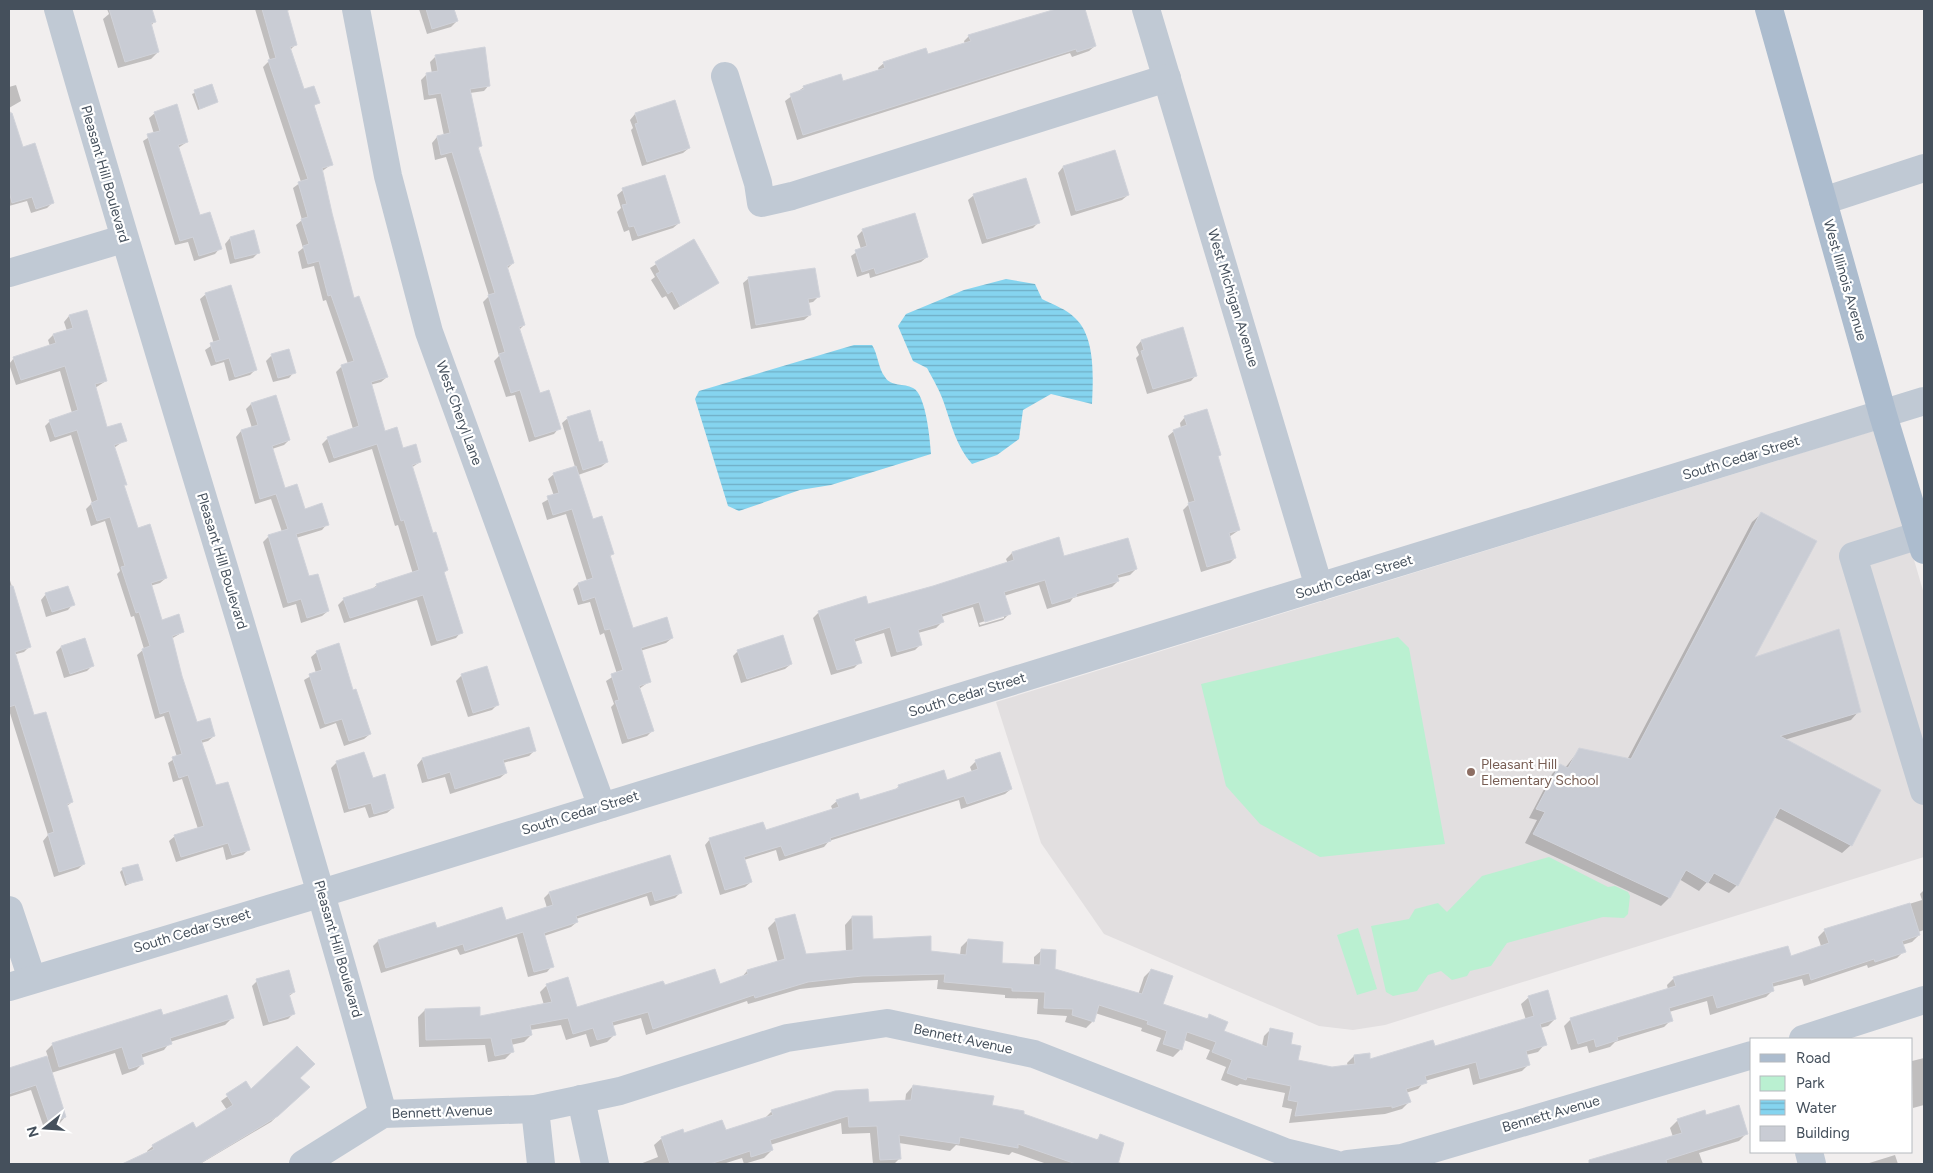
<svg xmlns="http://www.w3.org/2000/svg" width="1933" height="1173" viewBox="0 0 1933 1173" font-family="Figtree,sans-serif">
	<defs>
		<pattern id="water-rules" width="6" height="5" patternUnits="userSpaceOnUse" patternTransform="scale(1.25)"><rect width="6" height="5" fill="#85d4ef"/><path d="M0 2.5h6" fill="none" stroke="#6faec5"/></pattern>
	</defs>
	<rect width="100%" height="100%" fill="#f1eeee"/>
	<polygon fill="#e2dfe0" points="1876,430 1924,594 1924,857 1385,1025 1353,1030 1319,1026 1104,934 1041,843 996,702"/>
	<g fill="#baf0d1">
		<polygon points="1398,637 1409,648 1445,844 1320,857 1260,824 1226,786 1201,684"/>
		<polygon points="1549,857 1608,887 1615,886 1628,892 1630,896 1628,914 1624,918 1603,917 1507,943 1491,966 1470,971 1467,976 1452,980 1441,971 1428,975 1417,991 1393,996 1386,992 1371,926 1409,919 1415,909 1438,903 1447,912 1482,876"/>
		<polygon points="1358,928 1377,989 1357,995 1337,935"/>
	</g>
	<g fill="url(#water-rules)">
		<path d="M1006,279L1035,284L1042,299C1054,305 1066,309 1075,318C1096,337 1093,379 1092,404L1051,394L1023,410L1019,439L997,455L972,464C956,446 952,426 944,403C940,391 933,379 927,368L913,361L898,326L906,314L964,290Z"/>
		<path d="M854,345H872C878,354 878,368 885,377C891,387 904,383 913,388C926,394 930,440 931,454L831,485L800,490L739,511L728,506L695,399L699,391Z"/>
	</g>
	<g fill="#0003" fill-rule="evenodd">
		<polygon points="107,9 151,9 155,21 151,26 158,52 151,59 118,68 103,19 109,14"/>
		<polygon points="255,9 293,9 286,11 295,45 290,50 303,91 318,102 313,107 332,164 321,172 354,299 387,377 381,382 370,385 384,433 420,462 411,468 432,534 446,570 443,574 461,632 456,638 431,646 417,600 344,623 338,605 344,599 371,590 377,585 413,574 398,525 395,526 372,449 329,463 322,444 328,438 353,429 336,372 342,366 348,364 326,300 323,301 314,266 302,269 298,252 303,248 296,225 302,220 293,188 301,182 263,67 270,60"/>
		<polygon points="419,9 453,9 457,21 451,27 427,34"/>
		<polygon points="1061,9 1083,9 1095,46 1089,51 1072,57 1070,53 797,140 785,101 804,87 842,83 879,71 878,68 884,63 927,56 965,44 964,41 969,36"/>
		<polygon points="436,56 489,85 484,91 470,93 481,145 478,149 513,263 507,269 524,325 519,330 539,395 559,428 554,434 529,442 515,395 506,397 494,361 499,356 483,302 489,296 446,157 435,160 432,143 437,137 444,136 436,98 424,100 421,80 426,75 432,74 430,62"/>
		<polygon points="16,85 21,101 9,108 22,148 52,203 47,208 31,213 27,201 9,206 9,87"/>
		<polygon points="211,86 217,102 198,110 192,94"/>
		<polygon points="155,113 187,142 178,148 199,216 220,248 215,254 194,261 188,242 175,245 143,141 154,134 149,118"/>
		<polygon points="635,114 689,148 683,153 642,166 631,130 633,128 630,120"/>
		<polygon points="1115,152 1128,195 1122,200 1071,216 1058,173 1063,167"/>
		<polygon points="623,190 679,223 673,228 632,241 629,230 624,232 617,212 621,208 617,195"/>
		<polygon points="974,195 1038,223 1033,228 982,244 968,200"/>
		<polygon points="862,231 927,257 921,262 870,278 869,273 857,277 851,256 861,249 857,236"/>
		<polygon points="230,238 258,253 253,258 230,264 225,244"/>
		<polygon points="693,241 718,283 674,310 666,296 662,298 651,280 655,277 650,268"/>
		<polygon points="749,278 818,297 813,302 808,303 810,315 804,320 751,329 743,283"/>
		<polygon points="206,294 256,369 250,375 229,381 224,362 211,366 205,350 214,344 200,299"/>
		<polygon points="86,311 106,381 95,388 106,429 125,440 114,448 125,484 123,486 137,529 166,578 160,583 150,586 161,621 183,632 171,639 181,677 196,723 214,736 208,741 201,743 215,787 248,850 243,855 226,860 223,847 176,862 169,841 175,836 198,829 182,779 173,782 168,763 177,757 164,716 155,719 137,655 144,649 134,616 131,617 117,574 120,571 105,521 91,526 86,509 92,503 71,435 50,442 45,426 50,421 72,413 60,371 16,385 9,364 14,358 50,346 48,340 53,335 67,331 64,322 69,316"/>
		<polygon points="1141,341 1196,375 1191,381 1147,394 1136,358 1139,355 1136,347"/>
		<polygon points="272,355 294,372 289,378 273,382 266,361"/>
		<polygon points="251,404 289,440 284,445 272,449 284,489 304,510 327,524 322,530 296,538 308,578 328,611 322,616 301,623 296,604 283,608 263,542 269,536 282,532 271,499 255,504 236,437 241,431 252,428 246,409"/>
		<polygon points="1185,417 1220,455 1217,457 1239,530 1229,537 1235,558 1230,563 1201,572 1183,510 1189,504 1168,436 1174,431 1181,429 1180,423"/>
		<polygon points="568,418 598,443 607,462 601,467 578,475 592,520 613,554 609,557 632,629 672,638 666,643 640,651 650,681 639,689 652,731 647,736 622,744 611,707 614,704 606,681 617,674 604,633 600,635 590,602 578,605 573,589 578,584 587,581 566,514 547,520 542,503 554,496 548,479 554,474 575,467 562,423"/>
		<polygon points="1761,514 1753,659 1859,711 1851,720 1784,740 1851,845 1842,853 1774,817 1737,885 1729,893 1707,882 1699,891 1679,879 1669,898 1661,906 1525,843 1537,820 1529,818 1552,774 1560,766 1565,768 1580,749 1627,760 1752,522"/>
		<path d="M1012,553L1064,557L1136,569L1130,575L1117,578L1118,581L1112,587L1073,598L1070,602L1047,609L1039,585L1004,596L1009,614L1003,620L979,627L973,607L941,617L942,622L936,628L918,633L921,644L915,650L891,657L884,633L854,642L860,662L854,668L831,675L813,618L819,612L867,605L933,587L1008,564L1006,559ZM1004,615V618L980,625L979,623Z"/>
		<polygon points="9,577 30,646 24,652 9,656"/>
		<polygon points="46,594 73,604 68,610 46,617 41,600"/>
		<polygon points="61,647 92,666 87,671 64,678 56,652"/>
		<polygon points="738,651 791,664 785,669 741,683 733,656"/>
		<polygon points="317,652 352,691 370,734 364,739 344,746 336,723 320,729 304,680 316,673 311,657"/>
		<polygon points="17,664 33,717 72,802 66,807 84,864 78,869 54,877 43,841 48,835 9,710 9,666"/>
		<polygon points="462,675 498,704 492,710 468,717 456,681"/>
		<polygon points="534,751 529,756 503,763 506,773 500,778 450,794 445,777 422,783 417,765 422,759"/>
		<polygon points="976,761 1011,789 1005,794 961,809 959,800 829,841 824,847 779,861 776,850 744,860 751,882 745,887 720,895 705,845 710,839 765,832 833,811 831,806 837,801 859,802 894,791 899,786 946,781 972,772 970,767"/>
		<polygon points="337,762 372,779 393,808 387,813 369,818 365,807 344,813 331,768"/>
		<polygon points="669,856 680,893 675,898 650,906 647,896 576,919 577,922 571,927 544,936 552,966 547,972 528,977 517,937 460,955 457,949 381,973 373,946 378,941 434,923 436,929 505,921 547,908 544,898 549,893"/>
		<polygon points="123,869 141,879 125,886 120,872"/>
		<polygon points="1924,890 1924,930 1918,932 1919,935 1912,942 1902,945 1904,951 1897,958 1868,968 1867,965 1804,986 1802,979 1772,987 1773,990 1766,997 1710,1015 1707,1001 1669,1012 1671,1020 1664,1027 1615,1042 1610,1047 1589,1053 1587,1046 1571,1050 1564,1026 1571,1019 1668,990 1667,985 1674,978 1790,958 1821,946 1818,937 1825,930 1922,900 1920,894"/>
		<polygon points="794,916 805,956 846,952 845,925 852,917 872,940 930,952 960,955 961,947 968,940 1000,964 1034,966 1034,957 1042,950 1054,970 1138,995 1144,977 1151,970 1162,1005 1206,1019 1210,1016 1223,1031 1262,1046 1264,1036 1271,1029 1289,1045 1297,1061 1332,1068 1348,1066 1347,1063 1354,1056 1369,1060 1434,1047 1526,1020 1521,1004 1529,997 1555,1019 1548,1026 1540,1028 1545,1044 1538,1052 1526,1055 1529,1064 1522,1071 1473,1085 1469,1068 1425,1081 1418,1089 1406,1093 1409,1102 1402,1109 1385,1114 1289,1123 1292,1109 1282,1107 1285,1093 1240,1084 1237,1086 1221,1080 1226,1067 1206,1059 1210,1050 1184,1040 1180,1050 1173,1057 1156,1051 1161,1038 1141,1031 1142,1028 1095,1013 1093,1021 1086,1028 1065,1022 1067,1016 1037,1014 1038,999 1005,998 1005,995 937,989 938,980 854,983 800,989 748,1004 747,1001 646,1035 641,1018 612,1026 614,1035 607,1042 590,1047 586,1034 566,1040 561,1025 530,1030 531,1035 524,1042 511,1045 512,1052 505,1059 488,1062 485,1045 419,1047 418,1017 425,1010 479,1017 544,1005 540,992 547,985 576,1008 664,987 719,985 741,978 747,971 778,963 768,928 775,921"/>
		<polygon points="257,981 294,992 288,997 293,1014 288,1019 263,1026 252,986"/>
		<polygon points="162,1017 232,1018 225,1025 170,1042 164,1050 141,1058 143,1063 136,1070 122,1075 115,1053 51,1073 65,1117 60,1123 44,1128 31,1090 9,1097 9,1069 48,1057 46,1051 53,1044"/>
		<polygon points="1924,1058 1924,1105 1913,1108 1912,1061"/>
		<polygon points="246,1083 251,1091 308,1087 271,1122 200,1164 125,1164 148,1153 147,1151 153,1146 196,1129 227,1110 221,1101"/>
		<polygon points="913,1086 1022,1115 1096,1140 1101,1136 1117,1162 1125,1164 1047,1164 1012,1152 1009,1155 956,1145 950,1151 899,1143 900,1158 894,1164 873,1164 870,1133 842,1134 841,1123 770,1145 772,1150 764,1158 744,1164 742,1158 723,1164 640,1164 658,1157 654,1145 662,1138 725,1131 764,1119 772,1111 905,1102 906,1094"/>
		<polygon points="1706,1117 1747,1133 1739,1141 1699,1153 1703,1164 1598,1164 1673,1137 1670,1128 1678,1120"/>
		<polygon points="1895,1155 1898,1164 1866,1164"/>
	</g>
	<g fill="#c9ccd4" stroke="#d1d3da">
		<polygon points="109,9 152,9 156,22 151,23 159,52 125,62"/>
		<polygon points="262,9 287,9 297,45 290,47 304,89 314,86 320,103 314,105 333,165 322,168 332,213 354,298 359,296 388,377 371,382 385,431 397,427 403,448 416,444 421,462 412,465 433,533 436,532 448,570 444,572 463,633 437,641 423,595 350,618 343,598 377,587 376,584 419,570 404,520 401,521 377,444 334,458 327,437 359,426 341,365 354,361 331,295 328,296 319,261 308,264 303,246 309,244 301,219 308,217 298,182 308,179 268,60 276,58"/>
		<polygon points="426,9 454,9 458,21 432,29"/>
		<polygon points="1056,9 1085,9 1096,46 1077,52 1076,49 803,135 790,94 804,89 803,86 841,74 843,81 885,68 883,62 926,48 928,54 971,41 968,35"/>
		<polygon points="485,47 490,86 470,89 482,146 478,147 514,263 507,266 525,325 519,327 540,393 549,390 561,429 535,437 520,390 511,393 499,354 505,352 488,295 495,293 452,152 441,155 437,136 450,133 441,93 429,95 426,73 438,71 435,55"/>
		<polygon points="212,84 218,102 200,109 194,90"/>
		<polygon points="675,100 690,148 647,162 635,124 638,123 635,113"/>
		<polygon points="177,104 188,142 178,145 200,215 210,212 222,249 199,256 193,237 180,241 147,134 160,131 154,112"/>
		<polygon points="9,113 12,113 23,147 35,143 54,203 36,209 32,197 12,203 9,191"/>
		<polygon points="1115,150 1129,195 1076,211 1063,166"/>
		<polygon points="665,175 680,223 638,236 634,226 629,227 622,205 627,204 622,188"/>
		<polygon points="1026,178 1040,223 987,239 973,194"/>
		<polygon points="915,213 928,257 876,274 874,268 862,272 855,250 867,246 862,229"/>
		<polygon points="254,230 260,253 235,259 230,237"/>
		<polygon points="694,239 719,283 680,306 672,291 668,294 656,274 660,272 655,262"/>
		<polygon points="815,268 820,297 808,299 811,315 756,325 748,277"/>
		<polygon points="231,285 257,370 235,377 229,358 216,362 210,343 220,340 205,293"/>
		<polygon points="87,310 107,381 95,384 107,427 121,423 127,441 114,445 127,485 124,485 138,528 150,524 167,578 151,583 162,620 179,614 184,632 172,636 182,676 197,722 210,718 215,736 201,740 216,785 228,782 250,850 232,855 228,843 181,857 174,835 204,826 188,775 179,778 172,757 182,754 169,711 160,714 142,649 150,646 139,612 136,613 121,567 125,566 110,517 97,521 91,503 98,500 77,430 55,437 49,420 78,410 65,366 21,380 13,357 56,343 53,334 73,328 69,315"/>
		<polygon points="1183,327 1197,376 1153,389 1141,351 1144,350 1141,340"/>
		<polygon points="289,349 296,373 278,378 271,354"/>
		<polygon points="276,395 290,440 272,446 285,488 297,484 305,509 322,503 329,525 296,534 309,576 318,574 329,611 307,618 301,599 288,603 268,535 288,529 276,494 260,499 241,430 258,425 251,403"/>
		<polygon points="1207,409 1221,455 1218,456 1240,530 1229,533 1236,558 1207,567 1188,503 1195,501 1173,430 1187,425 1184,416"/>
		<polygon points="590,410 599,442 602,441 608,462 583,470 567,417"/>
		<polygon points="576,466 593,519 602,516 614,554 610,555 633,628 667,617 673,638 641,648 651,682 639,686 654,731 628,739 615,701 619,700 611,674 623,670 610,629 605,630 595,597 583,601 578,583 593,578 572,509 553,515 547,496 559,493 553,473"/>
		<polygon points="1761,512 1817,541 1755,657 1839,629 1861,712 1780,736 1881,790 1852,846 1780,808 1738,886 1714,873 1708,883 1686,870 1670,898 1533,834 1545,812 1536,809 1560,764 1568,768 1579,748 1631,759"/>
		<polygon points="1059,537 1064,556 1128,538 1137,569 1117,575 1119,581 1076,594 1077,596 1052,604 1045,580 1004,592 1011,614 985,622 979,602 941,614 944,622 918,630 922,645 897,652 890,627 854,639 862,663 837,670 818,611 866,596 868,604 933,586 1014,560 1012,552"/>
		<polygon points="9,586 13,586 31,647 15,652 34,715 46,712 73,802 67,804 85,864 59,872 48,834 54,832 36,772 15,705 9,707"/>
		<polygon points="68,586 75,605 52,612 45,593"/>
		<polygon points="783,635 792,664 747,679 737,650"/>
		<polygon points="85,638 94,666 70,674 61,646"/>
		<polygon points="339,643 353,690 356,689 371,734 349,741 342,719 325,724 309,674 322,670 316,651"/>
		<polygon points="487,666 499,705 473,713 461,674"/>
		<polygon points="529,727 536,751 503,760 507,773 455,789 450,772 428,779 422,758"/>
		<polygon points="364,752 373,778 385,774 394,808 374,814 371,803 349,809 336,761"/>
		<polygon points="1000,752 1012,789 967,804 964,796 830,838 831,841 785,856 781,846 744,857 752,882 725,890 709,838 763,822 766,830 839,807 836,800 858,793 860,800 899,788 898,785 944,770 947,780 978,769 975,760"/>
		<polygon points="670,855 682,893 655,901 652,891 576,916 578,922 544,933 554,967 534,972 523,932 465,951 463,944 386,968 378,940 435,922 437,928 502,907 506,920 553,905 549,892"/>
		<polygon points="138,864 143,880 127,884 122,868"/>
		<polygon points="1910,903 1920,935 1902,941 1906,952 1875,962 1874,959 1811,980 1809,973 1772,983 1774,991 1717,1008 1713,995 1669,1008 1673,1021 1617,1037 1618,1040 1596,1047 1594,1039 1578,1044 1570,1018 1676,986 1673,977 1788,946 1791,956 1829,943 1824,929"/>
		<polygon points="795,914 806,954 853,950 852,916 872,916 873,939 931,936 931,951 966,955 968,939 1003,942 1002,963 1040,965 1041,949 1056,950 1055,969 1142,994 1151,969 1173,976 1163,1004 1208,1019 1209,1014 1228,1022 1224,1031 1267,1047 1270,1028 1293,1033 1291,1044 1301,1046 1298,1060 1332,1067 1355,1064 1354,1055 1370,1053 1370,1059 1433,1040 1435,1046 1534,1016 1528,996 1548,990 1556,1019 1540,1024 1547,1045 1526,1051 1530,1065 1480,1079 1476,1062 1425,1076 1427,1083 1406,1089 1411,1102 1392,1108 1392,1106 1295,1116 1298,1102 1288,1100 1291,1086 1247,1077 1246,1080 1227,1073 1232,1060 1212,1052 1216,1042 1187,1032 1182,1050 1163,1044 1167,1031 1147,1024 1148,1021 1099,1005 1094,1022 1072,1015 1073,1009 1044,1008 1045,992 1012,991 1012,988 944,982 945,974 862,976 808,982 755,998 754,995 653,1029 648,1012 612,1022 616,1035 597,1040 593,1028 573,1034 568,1018 530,1025 532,1035 511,1039 514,1052 495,1056 491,1038 426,1040 425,1009 480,1007 480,1016 552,1002 546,984 568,977 577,1007 663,981 665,985 715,969 720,984 748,974 747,970 785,959 775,919"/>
		<polygon points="289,970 295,992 289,994 295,1014 269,1022 256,979"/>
		<polygon points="227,995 234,1018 170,1038 172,1044 141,1054 144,1064 129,1069 122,1047 59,1067 52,1043 161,1009 163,1015"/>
		<polygon points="297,1046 315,1064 300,1078 310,1087 278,1116 199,1164 122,1164 154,1149 152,1145 193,1122 196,1128 233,1105 226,1094 246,1081 251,1089"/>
		<polygon points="47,1056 66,1117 49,1123 36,1085 9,1094 9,1068"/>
		<polygon points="913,1085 994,1096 992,1105 1024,1111 1024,1114 1098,1140 1100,1134 1124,1143 1118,1164 1076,1164 1018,1144 1018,1148 960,1137 959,1144 899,1135 901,1159 880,1160 877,1126 849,1127 848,1116 770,1140 773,1150 751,1157 750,1151 710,1164 670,1164 661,1137 683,1129 684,1133 722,1120 726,1130 773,1115 771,1110 835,1091 868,1089 869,1102 911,1100"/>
		<polygon points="1739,1105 1748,1134 1666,1160 1667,1164 1589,1164 1589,1160 1682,1133 1677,1119 1705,1110 1706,1115"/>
	</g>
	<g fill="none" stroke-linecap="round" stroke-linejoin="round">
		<g stroke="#c0c9d4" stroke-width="28">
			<path d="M58,9C163,378 282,744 383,1114"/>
			<polyline points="356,9 388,176 429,332 602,807"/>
			<polyline points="1146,9 1319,587"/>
			<polyline points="725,76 758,183 761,203 792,196 1167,78"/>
			<polyline points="1823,201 1924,168"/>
			<polyline points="9,273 123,239"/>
			<polyline points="1920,535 1853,556 1924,791"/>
			<polyline points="9,910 32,979"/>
			<polyline points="9,987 322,893 1924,401"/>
			<polyline points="1803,1039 1924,1000"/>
			<polyline points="581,1099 595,1164"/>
			<polyline points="535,1109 541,1164"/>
			<polyline points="1809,1152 1812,1164"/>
			<polyline points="303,1164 383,1114 535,1109 620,1091 787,1038 887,1023 1034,1054 1285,1152 1335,1164"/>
			<polyline points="1348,1164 1402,1158 1752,1055"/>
		</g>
		<polyline stroke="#acbcce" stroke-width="28" points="1769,9 1883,415 1924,550"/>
	</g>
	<circle fill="#8d6e63" stroke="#fff" stroke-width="2" cx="1471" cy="772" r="5"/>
	<g text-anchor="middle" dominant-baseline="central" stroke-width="4.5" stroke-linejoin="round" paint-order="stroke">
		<g font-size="14" fill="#45505c" stroke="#fff">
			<text transform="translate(105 174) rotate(74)">Pleasant Hill Boulevard</text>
			<text transform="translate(1845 280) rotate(74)">West Illinois Avenue</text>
			<text transform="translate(1233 298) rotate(73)">West Michigan Avenue</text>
			<text transform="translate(459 413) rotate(70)">West Cheryl Lane</text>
			<text transform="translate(1741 458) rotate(-17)">South Cedar Street</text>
			<text transform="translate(222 561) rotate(73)">Pleasant Hill Boulevard</text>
			<text transform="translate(1354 577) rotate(-17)">South Cedar Street</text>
			<text transform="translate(967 695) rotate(-17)">South Cedar Street</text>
			<text transform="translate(580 813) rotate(-17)">South Cedar Street</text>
			<text transform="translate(192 931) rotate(-17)">South Cedar Street</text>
			<text transform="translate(338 949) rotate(74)">Pleasant Hill Boulevard</text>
			<text transform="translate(963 1039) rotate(12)">Bennett Avenue</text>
			<text transform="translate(442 1112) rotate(-2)">Bennett Avenue</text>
			<text transform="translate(1551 1114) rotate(-16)">Bennett Avenue</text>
		</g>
		<g font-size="14" fill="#785e54" stroke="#fff" text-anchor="start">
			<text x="1481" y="764">Pleasant Hill<tspan x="1481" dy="16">Elementary School</tspan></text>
		</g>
	</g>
	<rect width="1933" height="1173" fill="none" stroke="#45505c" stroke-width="20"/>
	<rect x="1750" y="1038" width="162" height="115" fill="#ffffff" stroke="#b5b9be"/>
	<rect x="1760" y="1054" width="25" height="8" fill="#acbcce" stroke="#b5b9be"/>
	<text x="1796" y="1063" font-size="15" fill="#45505c">Road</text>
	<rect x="1760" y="1076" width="25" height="15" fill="#baf0d1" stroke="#b5b9be"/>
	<text x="1796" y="1088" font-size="15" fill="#45505c">Park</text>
	<rect x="1760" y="1100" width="25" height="15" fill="url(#water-rules)" stroke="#b5b9be"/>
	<text x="1796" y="1113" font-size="15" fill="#45505c">Water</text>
	<rect x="1760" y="1126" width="25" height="15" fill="#c9ccd4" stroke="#b5b9be"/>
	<text x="1796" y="1138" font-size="15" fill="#45505c">Building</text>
	<g transform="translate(45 1128) rotate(253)" stroke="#ffffff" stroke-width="4" paint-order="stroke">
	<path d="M0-4L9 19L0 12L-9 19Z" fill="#45505c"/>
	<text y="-8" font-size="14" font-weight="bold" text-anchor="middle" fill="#45505c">N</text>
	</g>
</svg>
